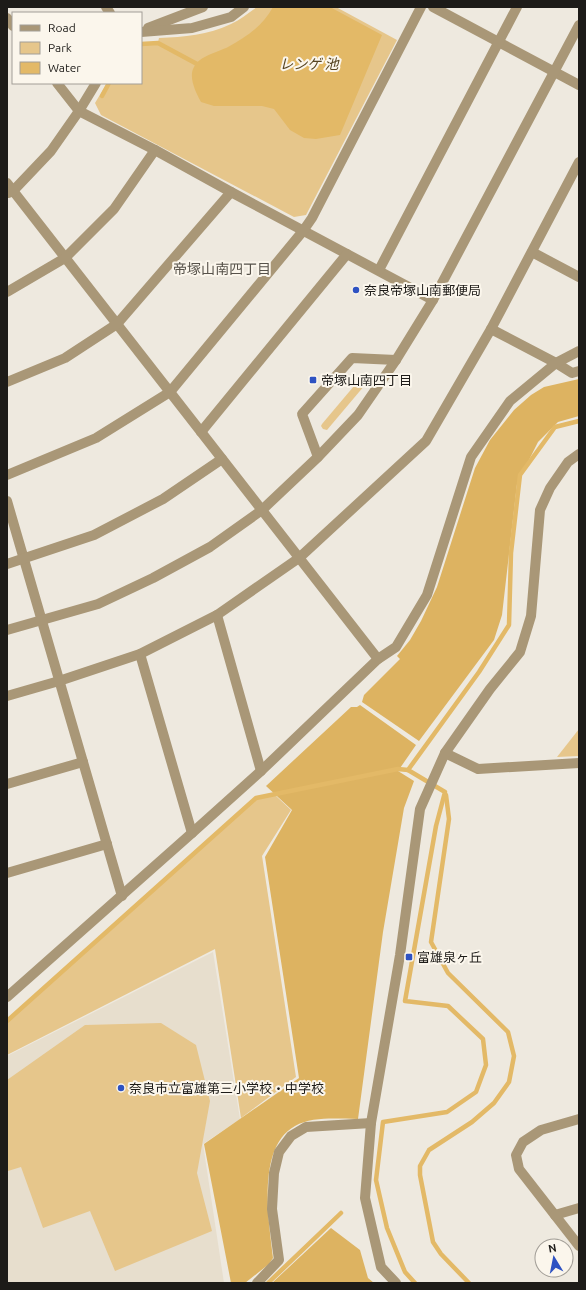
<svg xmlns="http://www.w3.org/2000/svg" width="586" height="1290" viewBox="0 0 586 1290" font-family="Ubuntu,'Noto Sans JP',sans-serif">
	<rect width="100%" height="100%" fill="#eee9df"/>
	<polygon fill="#e7decd" points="213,952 240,1119 203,1144 224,1283 7,1283 7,1056"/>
	<g fill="#e6c68b">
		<path d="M257,7H336L397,40L306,215L294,217L101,115L95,103L107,83H141V42H158L159,38C184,37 208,35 231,24C240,20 248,13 257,7Z"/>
		<polygon points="365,373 370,375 370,379 327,430 323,429 321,426 322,424"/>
		<polygon points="579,729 579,756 557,757"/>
		<polygon points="275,795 291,810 262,856 296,1077 241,1118 215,949 7,1055 7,1022 256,799"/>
		<polygon points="161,1023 196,1045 210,1101 197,1173 212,1231 115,1271 90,1211 43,1228 21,1167 8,1171 7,1080 85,1025"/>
	</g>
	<g fill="#ddb361">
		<polygon points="579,379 579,416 558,422 538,442 517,484 502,615 494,640 419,741 362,702 364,695 400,659 397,656 410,640 421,621 437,587 475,468 490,440 514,410 531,395 544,387"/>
		<path d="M360,705L416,745L398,771L414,781L404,808L383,932L358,1119C338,1119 313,1116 295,1126C256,1147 269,1223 273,1258L269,1264L245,1283H231L204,1144L299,1078L265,857L292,810L266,786L351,707H357Z"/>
		<polygon points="331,1228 360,1250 368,1278 374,1283 272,1283"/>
	</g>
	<path fill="#e3b967" d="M273,7H330L382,35L340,135L316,139L304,138L290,130L274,109L262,106H214L201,102C196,93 188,77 194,67C199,56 218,52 228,47C246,37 263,26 273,7Z"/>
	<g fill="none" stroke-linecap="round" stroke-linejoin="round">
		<g stroke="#e3b967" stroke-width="4.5">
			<polyline points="141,44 158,43 197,64"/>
			<polyline points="102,96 109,83"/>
			<polyline points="446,795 449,819 431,942 448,973 508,1032 514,1056 509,1082 494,1103 472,1122 429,1150 420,1166 420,1175 433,1242 441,1254 469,1283"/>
			<polyline points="7,1021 256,798 398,769 408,770"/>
			<polyline points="268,1283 341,1213"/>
			<polyline points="415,1283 405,1272 387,1228 376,1180 383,1122 447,1112 476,1092 486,1065 483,1039 448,1006 405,1001 436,826 445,792 408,770 479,672 509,625 511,553 520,475 555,427 579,421"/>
		</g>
		<g stroke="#a99777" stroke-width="10">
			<polyline points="106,7 110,13"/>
			<polyline points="433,7 579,85"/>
			<polyline points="7,18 13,26"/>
			<polyline points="148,28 203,7"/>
			<polyline points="141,32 192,28 231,17 244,7"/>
			<polyline points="57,83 79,111 155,150 231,192 433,300"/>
			<polyline points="7,183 378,659"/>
			<polyline points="8,193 13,191 51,151 79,111 96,83"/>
			<polyline points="532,252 579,277"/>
			<polyline points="379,270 517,7"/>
			<polyline points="7,292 65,258 114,209 155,150"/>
			<polyline points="491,329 556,363 572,373 579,371"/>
			<polyline points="7,382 65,358 117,324 231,192"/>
			<polyline points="201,432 347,254"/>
			<polyline points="318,457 302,414 352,358 396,360"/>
			<polyline points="7,475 96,438 170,392 303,231 312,218 421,7"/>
			<polyline points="7,501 122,896"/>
			<polyline points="7,564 94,535 163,499 222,459"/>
			<polyline points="217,615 261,771"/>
			<polyline points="7,630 98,604 153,578 210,547 262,510 318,457 358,415 396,360 433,300 579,25"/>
			<polyline points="140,654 192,833"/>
			<polyline points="7,696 59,681 140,654 217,615 299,558 426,441 491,329 579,162"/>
			<polyline points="445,753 478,769 579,763"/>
			<polyline points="7,784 83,762"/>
			<polyline points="7,873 107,844"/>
			<polyline points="7,997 192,833 261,771 378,659 396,647 427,595 471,457 510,401 556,363 579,351"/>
			<polyline points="579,1119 541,1130 523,1142 516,1155 519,1169 579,1246"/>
			<polyline points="555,1215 579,1208"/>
			<polyline points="257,1283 279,1260 272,1209 274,1173 279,1152 291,1136 306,1127 371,1123"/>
			<polyline points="396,1283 381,1267 365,1198 371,1123 400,955 420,809 445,753 490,689 520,652 531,616 540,510 550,488 568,462 579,454"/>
		</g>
	</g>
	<g fill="#2e52c2" stroke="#fbf6ec" stroke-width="1.5">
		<circle cx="356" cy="290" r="4"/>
		<rect x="309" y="376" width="8" height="8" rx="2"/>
		<rect x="405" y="953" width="8" height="8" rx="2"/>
		<circle cx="121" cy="1088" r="4"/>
	</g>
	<g text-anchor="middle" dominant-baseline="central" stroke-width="4" stroke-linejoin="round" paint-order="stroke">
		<g font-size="13" fill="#1d1b18" stroke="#fbf6ec" text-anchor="start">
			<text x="364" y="290">奈良帝塚山南郵便局</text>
			<text x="321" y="380">帝塚山南四丁目</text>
			<text x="417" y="957">富雄泉ヶ丘</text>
			<text x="129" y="1088">奈良市立富雄第三小学校・中学校</text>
		</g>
		<g font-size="14" font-style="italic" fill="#574522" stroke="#fbf6ec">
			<text x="309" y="64">レンゲ 池</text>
		</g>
		<g font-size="14" fill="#57524a" stroke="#fbf6ec">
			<text x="222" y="269">帝塚山南四丁目</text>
		</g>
	</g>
	<rect width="586" height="1290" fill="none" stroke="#1d1b18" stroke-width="16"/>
	<rect x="12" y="12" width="130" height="72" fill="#fbf6ec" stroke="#a29e97"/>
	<rect x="20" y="25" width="20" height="6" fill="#a99777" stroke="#a29e97"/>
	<text x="48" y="32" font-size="12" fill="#1d1b18">Road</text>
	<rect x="20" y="42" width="20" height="12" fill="#e6c68b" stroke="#a29e97"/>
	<text x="48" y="52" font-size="12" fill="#1d1b18">Park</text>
	<rect x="20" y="62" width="20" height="12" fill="#e3b967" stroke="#a29e97"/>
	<text x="48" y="72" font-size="12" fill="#1d1b18">Water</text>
	<g transform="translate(554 1258) rotate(350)"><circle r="19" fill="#fbf6ec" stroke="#a29e97"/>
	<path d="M0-3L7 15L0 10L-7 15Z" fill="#2e52c2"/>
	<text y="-6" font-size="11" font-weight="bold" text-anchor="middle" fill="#1d1b18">N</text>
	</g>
</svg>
